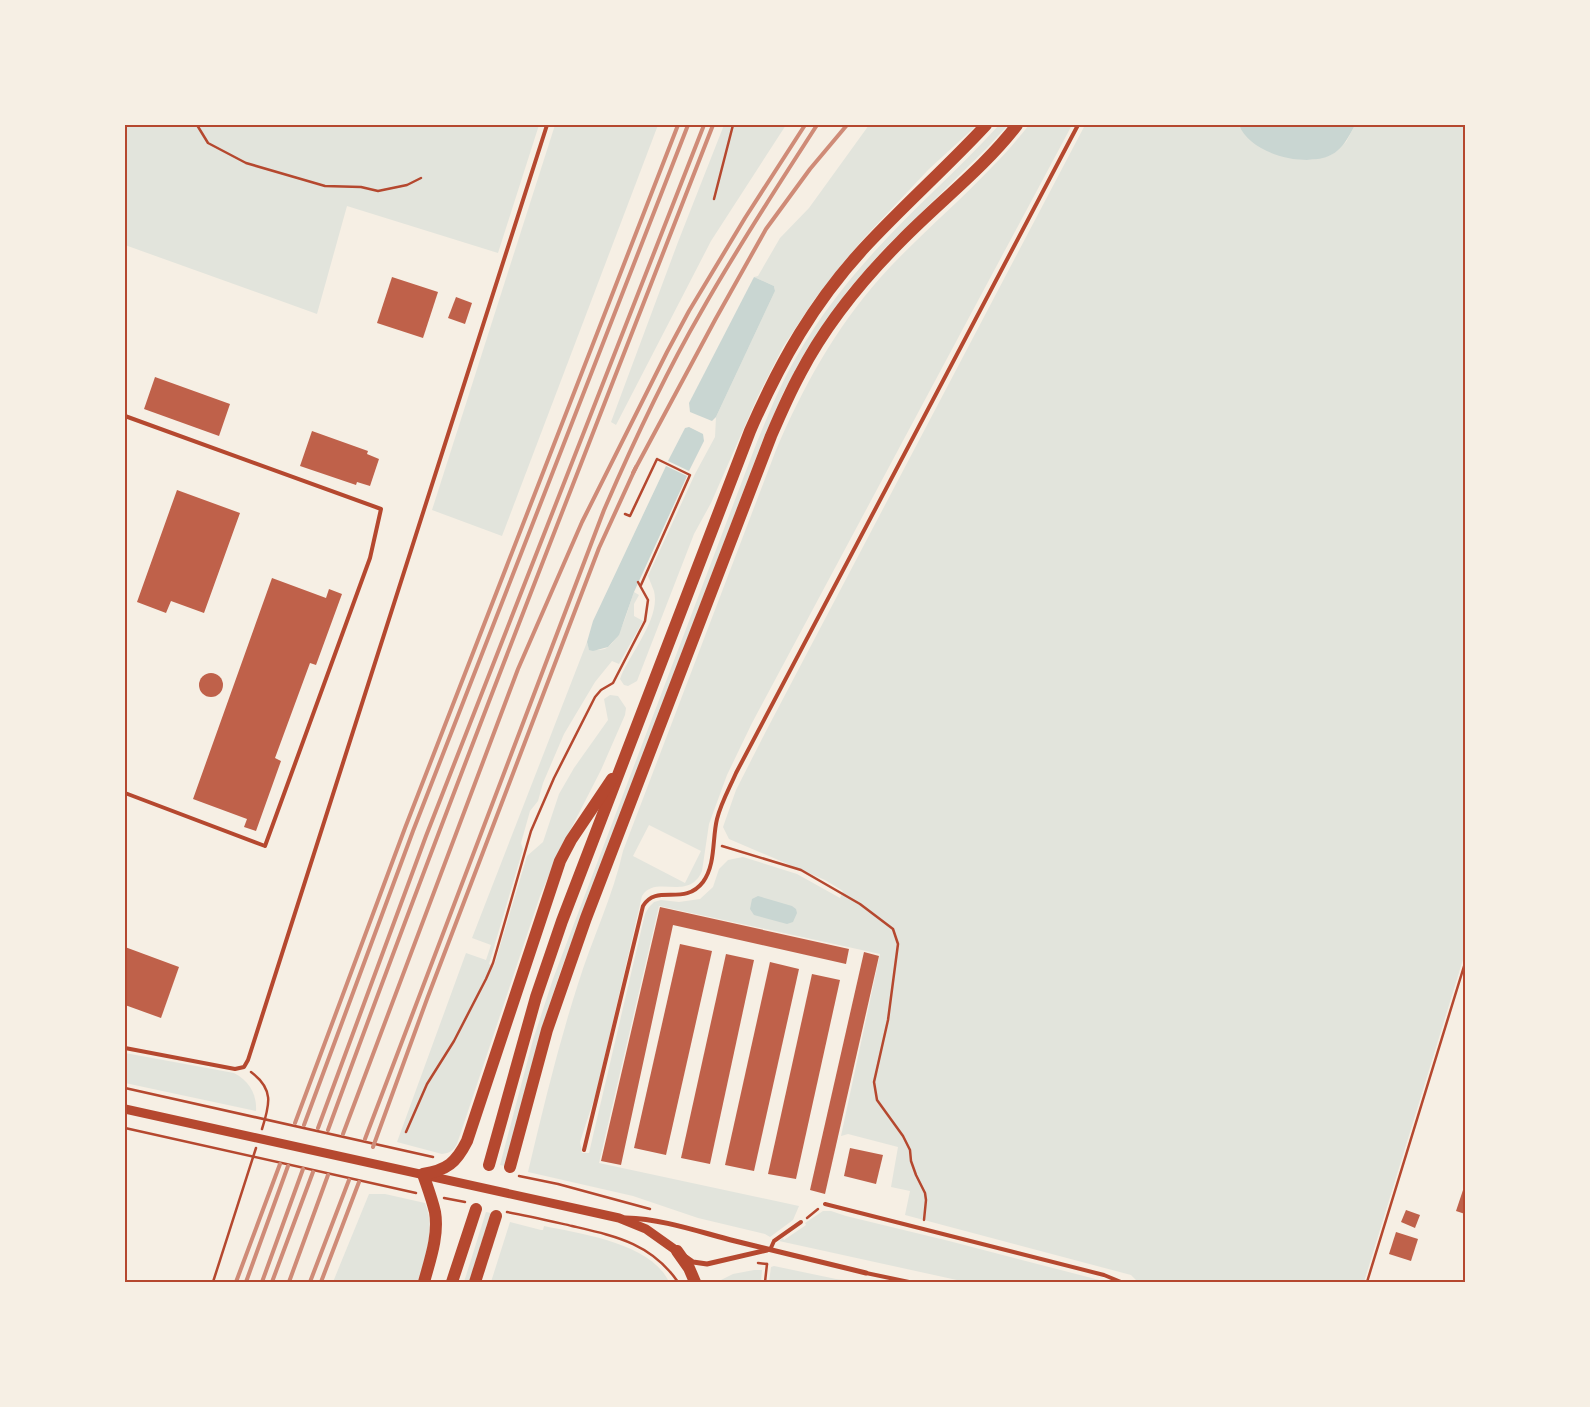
<svg xmlns="http://www.w3.org/2000/svg" width="1590" height="1407" viewBox="0 0 1590 1407" font-family="Inter,sans-serif">
	<rect width="100%" height="100%" fill="#f6efe4"/>
	<g fill="#e2e4dc" fill-rule="evenodd">
		<polygon points="125,125 539,125 498,253 347,206 317,314 125,245"/>
		<polygon points="555,125 658,125 502,536 432,510"/>
		<polygon points="724,125 786,125 711,241 616,425 611,422 678,242"/>
		<path d="M869,125H977L929,169L865,237L842,264L814,300L783,347L758,396L711,503L694,534L637,681L628,686L624,685L620,679C629,654 661,619 654,591C652,586 650,581 648,576L695,474L715,437L716,417L775,291L774,286L754,277L758,276L780,238L809,208Z"/>
		<path d="M999,125H1008L987,148L883,250L848,290L804,354L784,391L764,437L561,970L542,1027L505,1166L500,1165L533,1040L553,979L757,442C769,413 781,383 797,356C818,319 845,284 874,252C914,208 959,169 999,125Z"/>
		<path d="M1029,125H1072L752,723L727,775L709,824L702,871C689,902 655,874 642,896L597,1090L580,1142L582,1153H589L645,914L649,907L654,902L661,900L679,902L700,899L713,887L719,869L728,860L743,857L797,874L840,898L843,891L825,880L729,839L723,827L736,790L765,733L1085,125H1239L1240,128L1293,159L1312,160L1331,155L1346,142L1355,125H1465V953L1364,1282H1138L1131,1275L905,1215L910,1191L891,1187L898,1147L848,1134L841,1136L880,954L659,906L599,1163L799,1206L793,1220L770,1237L765,1234L698,1218L633,1196L528,1172C543,1109 558,1046 578,984C592,939 613,896 623,851L776,450C803,387 835,329 880,278C915,239 955,206 991,168C1005,154 1017,140 1029,125ZM649,825L701,851L685,883L633,856Z"/>
		<path d="M634,592L639,595L634,604V616L643,621L619,664L612,661L595,682L564,734L543,783L538,801L530,811L521,843L523,849L489,964L494,966L527,856L543,842L559,794L574,768L608,720L604,699L610,695L618,696L626,708L625,715L601,770L557,856L540,896L457,1144C453,1151 450,1153 442,1154L397,1142L466,953L486,960L491,945L472,938L587,642L589,649C595,650 603,651 608,647C622,636 628,608 634,592Z"/>
		<path d="M125,1053L234,1073C249,1081 257,1094 256,1111L125,1083Z"/>
		<path d="M369,1194H385L425,1203C436,1229 425,1257 418,1282H333Z"/>
		<polygon points="823,1211 831,1211 846,1216 949,1241 1107,1282 966,1282 779,1241 783,1238 784,1240 806,1225 805,1223"/>
		<polygon points="486,1212 491,1213 469,1282 464,1282"/>
		<path d="M510,1222L541,1230H543L544,1226C582,1234 651,1243 669,1282H491Z"/>
		<polygon points="774,1266 836,1279 858,1282 769,1282 771,1267"/>
		<polygon points="754,1270 762,1270 761,1282 717,1282 733,1274"/>
	</g>
	<g fill="#c9d6d2">
		<path d="M1239,125H1355C1349,136 1343,149 1331,155C1305,168 1250,154 1239,125Z"/>
		<polygon points="754,277 774,286 775,291 716,417 712,421 690,412 689,403"/>
		<polygon points="689,427 703,434 704,441 689,471 668,461 685,428"/>
		<polygon points="666,466 687,476 634,592 619,635 608,647 593,651 589,650 587,642 593,621"/>
		<polygon points="758,896 792,906 796,909 797,913 793,922 787,924 754,915 750,909 752,899"/>
	</g>
	<g fill="#bf614a">
		<polygon points="392,277 438,292 423,338 377,323"/>
		<polygon points="456,297 472,303 465,324 448,318"/>
		<polygon points="155,377 230,404 219,436 144,409"/>
		<polygon points="312,431 368,451 367,454 379,459 370,486 357,482 356,485 300,466"/>
		<polygon points="177,490 240,513 204,613 171,601 166,613 137,602"/>
		<polygon points="272,578 326,598 329,589 342,594 316,665 310,663 275,758 281,761 256,831 244,827 247,819 193,799"/>
		<circle cx="211" cy="685" r="12"/>
		<polygon points="660,907 849,949 846,964 673,925 621,1165 601,1161"/>
		<polygon points="680,944 712,951 666,1155 634,1148"/>
		<polygon points="125,947 179,967 161,1018 125,1005"/>
		<polygon points="864,952 879,956 825,1194 810,1190"/>
		<polygon points="726,954 754,960 710,1164 681,1158"/>
		<polygon points="770,962 799,969 754,1171 725,1165"/>
		<polygon points="812,974 840,980 796,1179 768,1174"/>
		<polygon points="850,1148 883,1155 876,1184 844,1176"/>
		<polygon points="1463,1190 1465,1191 1465,1214 1456,1211"/>
		<polygon points="1406,1210 1420,1215 1415,1228 1401,1222"/>
		<polygon points="1396,1232 1418,1239 1411,1261 1389,1254"/>
	</g>
	<g fill="none" stroke-linecap="round" stroke-linejoin="round">
		<g stroke="#b5482f" stroke-width="2.5">
			<polyline points="197,125 208,143 246,163 325,186 361,187 378,191 407,185 421,178"/>
			<polyline points="714,199 733,125"/>
			<polyline points="625,514 630,516 657,459 690,475 641,585"/>
			<polyline points="722,846 801,870 860,904 893,929 898,944 888,1020 874,1082 877,1100 903,1136 910,1150 911,1161 916,1175 925,1193 926,1200 924,1220"/>
			<path d="M251,1072C274,1089 270,1104 262,1129"/>
			<polyline points="125,1088 433,1157"/>
			<polyline points="125,1128 416,1193"/>
			<polyline points="406,1132 427,1084 454,1041 486,979 493,963 531,831 554,778 595,697 601,690 613,683 645,621 648,600 638,582"/>
			<polyline points="519,1176 558,1184 650,1209"/>
			<polyline points="444,1198 465,1202"/>
			<path d="M507,1212C529,1216 550,1221 572,1226C615,1236 651,1243 678,1282"/>
			<polyline points="807,1218 818,1209"/>
			<polyline points="758,1263 767,1264"/>
			<polyline points="213,1282 256,1148"/>
			<polyline points="765,1282 767,1264"/>
			<polyline points="1367,1282 1465,963"/>
		</g>
		<g stroke="#b5482f" stroke-width="4">
			<polyline points="125,416 381,509 370,558 265,846 125,793"/>
			<polyline points="125,1048 235,1069 244,1067 248,1060 547,125"/>
			<path d="M584,1150L643,906C657,883 684,907 703,882C716,864 712,839 717,819C721,803 730,787 736,773L1078,125"/>
			<polyline points="825,1204 1104,1275 1121,1282"/>
			<polyline points="770,1250 774,1241 801,1222"/>
			<polyline points="866,1273 909,1282"/>
		</g>
		<g stroke="#b5482f" stroke-width="5">
			<path d="M626,1218C664,1219 699,1232 735,1241C779,1252 822,1262 866,1273"/>
			<polyline points="686,1257 693,1262 707,1264 767,1250"/>
		</g>
		<polyline stroke="#b5482f" stroke-width="9" points="125,1109 619,1218 646,1229 677,1251"/>
		<g stroke="#b5482f" stroke-width="12">
			<path d="M489,1165L536,997L562,921L750,431C780,362 814,302 865,247C904,205 947,167 986,125"/>
			<path d="M510,1167L547,1030L563,984L586,918L771,436C780,415 789,394 800,374C826,324 862,280 901,241C939,202 984,168 1017,125"/>
			<polyline points="677,1251 689,1268 695,1282"/>
			<path d="M424,1282C430,1260 439,1235 435,1212C432,1199 427,1186 423,1174C447,1170 456,1163 467,1141L560,861L571,840L612,779"/>
			<polyline points="452,1282 476,1209"/>
			<polyline points="475,1282 496,1216"/>
		</g>
		<g stroke="#cf8b77" stroke-width="4">
			<polyline points="633,473 715,320 766,229 810,169 847,125"/>
			<polyline points="295,1123 405,828 678,125"/>
			<polyline points="304,1125 413,831 688,125"/>
			<polyline points="318,1128 426,836 704,125"/>
			<path d="M328,1130C451,793 583,459 713,125"/>
			<polyline points="343,1134 518,669 582,522 667,352 689,311 745,218 805,125"/>
			<path d="M365,1139L604,510C633,443 664,376 701,312C737,248 777,187 817,125"/>
			<polyline points="373,1147 427,999 599,548 636,467"/>
			<polyline points="236,1282 280,1164"/>
			<polyline points="246,1282 288,1166"/>
			<polyline points="262,1282 303,1169"/>
			<polyline points="272,1282 313,1172"/>
			<polyline points="289,1282 328,1175"/>
			<polyline points="310,1282 349,1180"/>
			<polyline points="321,1282 359,1182"/>
		</g>
	</g>
	<rect width="1590" height="1407" fill="none" stroke="#f6efe4" stroke-width="252"/>
	<rect x="126" y="126" width="1338" height="1155" fill="none" stroke="#b5482f" stroke-width="2"/>
</svg>
